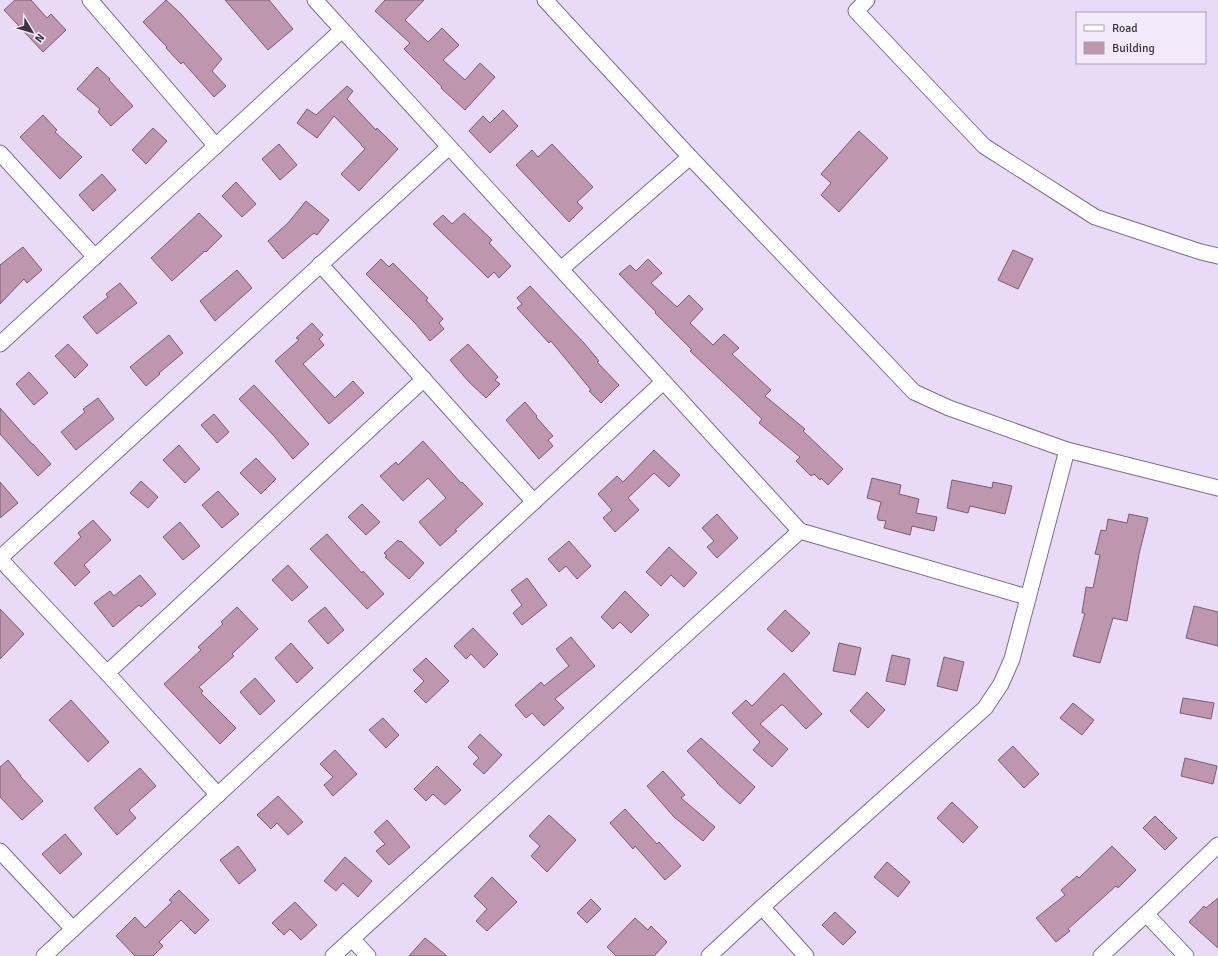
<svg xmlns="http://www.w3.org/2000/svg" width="1218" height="956" viewBox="0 0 1218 956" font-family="Signika,sans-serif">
	<rect width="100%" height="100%" fill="#e9daf7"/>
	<g fill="#be97ae" stroke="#785e6d">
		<polygon points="15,0 31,0 47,18 51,14 66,30 43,52 4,10"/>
		<polygon points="166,0 180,13 222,59 212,71 226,86 214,97 183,62 181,64 166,48 167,47 143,22"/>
		<polygon points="225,0 269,0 293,29 268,50"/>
		<polygon points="385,0 424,0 405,20 428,42 442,28 459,45 443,60 465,80 480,63 495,77 465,110 441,88 442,87 404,49 410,43 375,11"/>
		<polygon points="97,67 110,79 109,80 133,106 111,126 98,112 100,109 77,89"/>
		<polygon points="347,86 353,91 347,99 376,130 377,128 398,149 359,191 341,174 365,149 361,145 361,144 334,116 317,138 297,123 307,109 316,115"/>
		<polygon points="503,110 518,126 490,153 469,131 483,116 490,123"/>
		<polygon points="43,115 57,130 55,132 82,157 60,179 20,137"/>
		<polygon points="153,128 167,141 146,164 132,150"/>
		<polygon points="859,131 888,158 839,212 821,195 831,183 821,174"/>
		<polygon points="279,144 297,165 280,180 262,159"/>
		<polygon points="552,144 593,187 577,202 583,208 569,222 516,165 532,150 538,157"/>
		<polygon points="102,174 116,190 93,211 79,195"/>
		<polygon points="236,182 256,204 242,217 222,196"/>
		<polygon points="306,201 329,220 317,235 314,233 283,259 268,241 288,223"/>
		<polygon points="199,213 222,236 206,252 205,251 172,281 151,258"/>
		<polygon points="464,213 492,240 489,243 511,266 499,278 494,272 488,278 433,224 443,215 452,224"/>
		<polygon points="23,247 42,270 27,283 24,279 0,304 0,265"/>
		<polygon points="1013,250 1033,259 1018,289 998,280"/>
		<polygon points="381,259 389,267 393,263 428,298 426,300 443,319 439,323 444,329 430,341 415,323 366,274"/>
		<polygon points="648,259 662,273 651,283 677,307 689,295 703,309 690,323 713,345 724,334 739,348 732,354 771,390 765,396 805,429 803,431 843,469 828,485 821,478 820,480 814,474 811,476 796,461 800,457 759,423 762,419 690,351 692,350 655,313 656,312 619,274 630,265 636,271"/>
		<polygon points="237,270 252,288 215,321 200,301"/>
		<polygon points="120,283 137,303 97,334 83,317 108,297 106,294"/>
		<polygon points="530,286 584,343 599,361 597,362 619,385 601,403 589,391 591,390 551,341 549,343 517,308 522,304 517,298"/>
		<polygon points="312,323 323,335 319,339 324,345 303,364 335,398 353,381 364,393 329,424 275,361 299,340 296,338"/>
		<polygon points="169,335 183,353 159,373 160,374 146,386 130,367"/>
		<polygon points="68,344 88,365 75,378 55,356"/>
		<polygon points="468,344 498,377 495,380 500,384 486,398 469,382 450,360"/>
		<polygon points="29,372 48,393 34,405 16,384"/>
		<polygon points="254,385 309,444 293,459 274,436 239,399"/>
		<polygon points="98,398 114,419 76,450 61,432 85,412 83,409"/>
		<polygon points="525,402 537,416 536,417 553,436 548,440 553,446 539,459 506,420"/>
		<polygon points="0,408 32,444 33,444 51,464 38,476 0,434"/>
		<polygon points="214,414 229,432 217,443 201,425"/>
		<polygon points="423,441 461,483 462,482 483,504 455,530 457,531 440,546 419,522 446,498 428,478 403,501 380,476 396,462 398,465"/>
		<polygon points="179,445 200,469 185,483 163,460"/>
		<polygon points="654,450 680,475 669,487 654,473 628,498 639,510 615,532 603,518 612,510 598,494 617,476 623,482"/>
		<polygon points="256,458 276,479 261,494 240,473"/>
		<polygon points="872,478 901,485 899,494 919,499 916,513 937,517 934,531 912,526 910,535 884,528 886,521 878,520 878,518 877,518 881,502 867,498"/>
		<polygon points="952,480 992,488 993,482 1012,486 1005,514 970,506 968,513 947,508"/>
		<polygon points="141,481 158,497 148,508 130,493"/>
		<polygon points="0,482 18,503 0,518"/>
		<polygon points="218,491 239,514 222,528 202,505"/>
		<polygon points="362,504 380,522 366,535 348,517"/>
		<polygon points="717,514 738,538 717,558 707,547 714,541 702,528"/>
		<polygon points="1129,514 1148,518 1139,554 1127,621 1113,618 1100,663 1073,656 1085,613 1082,613 1086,587 1093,588 1100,555 1095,554 1101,530 1106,531 1108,519 1127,523"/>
		<polygon points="93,520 111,540 84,565 90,572 75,586 54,563 81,537 78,533"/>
		<polygon points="180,522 200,546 183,560 163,537"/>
		<polygon points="327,534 362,573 363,571 384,594 367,609 310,549"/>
		<polygon points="398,540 400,542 401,541 424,563 409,579 385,557 387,556 384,553"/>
		<polygon points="569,541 591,566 577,579 566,566 559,572 548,559"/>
		<polygon points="669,547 697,573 684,587 671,575 661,586 646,572"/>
		<polygon points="288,565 308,587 292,601 272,580"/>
		<polygon points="140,575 156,594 141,607 139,605 113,627 94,603 110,591 114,596"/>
		<polygon points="527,578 547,605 522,625 513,613 522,605 511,590"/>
		<polygon points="625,591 649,615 631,633 620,622 613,629 601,617"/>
		<polygon points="1194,606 1218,612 1218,646 1186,638"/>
		<polygon points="237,607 258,629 232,654 234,656 199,687 203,691 201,693 236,728 220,744 164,684 201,650 198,647 223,624 221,622"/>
		<polygon points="325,607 344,630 328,644 308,621"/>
		<polygon points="0,609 24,634 0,659"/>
		<polygon points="785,610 810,633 792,652 767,629"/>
		<polygon points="473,628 498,654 484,668 471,654 466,659 454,646"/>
		<polygon points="571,637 595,666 555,699 564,708 544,726 532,713 526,718 515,705 541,682 544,686 569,666 556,649"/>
		<polygon points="291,643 313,668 297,683 275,658"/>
		<polygon points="839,643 861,648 855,675 833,671"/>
		<polygon points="892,655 910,659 905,685 886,681"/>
		<polygon points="944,657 964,662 957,691 937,686"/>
		<polygon points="426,658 449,681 426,703 414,691 424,681 413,670"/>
		<polygon points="784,673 822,714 806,729 783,705 781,705 760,724 788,749 772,767 753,750 760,742 732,713 746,700 752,706"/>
		<polygon points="255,678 275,701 260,715 240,692"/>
		<polygon points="867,692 885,710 868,728 850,711"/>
		<polygon points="1183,698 1214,703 1211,719 1180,713"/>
		<polygon points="71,700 109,742 88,762 49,720"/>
		<polygon points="1073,703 1094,720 1082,735 1060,718"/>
		<polygon points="383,718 399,735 386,748 369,730"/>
		<polygon points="480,734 502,755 484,774 473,764 479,758 468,747"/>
		<polygon points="701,738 755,787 740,804 717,783 717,782 687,751"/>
		<polygon points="1013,746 1039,774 1024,788 998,760"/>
		<polygon points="335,750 357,774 333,796 324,785 333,777 320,764"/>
		<polygon points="1185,758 1217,766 1213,784 1181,776"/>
		<polygon points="8,760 21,776 20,776 43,801 22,820 0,797 0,767"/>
		<polygon points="437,766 461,790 445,805 433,794 426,801 414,789"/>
		<polygon points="140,768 156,786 129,810 136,818 117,835 94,808"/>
		<polygon points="663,771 685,795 681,798 715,827 703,841 674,817 647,786"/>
		<polygon points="278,796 303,822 288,835 277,823 271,829 257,815"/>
		<polygon points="952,802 978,827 963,843 937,818"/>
		<polygon points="625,809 657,844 659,842 681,866 665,880 635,846 633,849 610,823"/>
		<polygon points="549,815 576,840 547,872 531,856 540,846 529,836"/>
		<polygon points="1155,816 1177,838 1165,850 1143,828"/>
		<polygon points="387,820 410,847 389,865 376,851 385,844 374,832"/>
		<polygon points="65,834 82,854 60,874 42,854"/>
		<polygon points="238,846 256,870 239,884 220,860"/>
		<polygon points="1112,846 1136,870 1118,888 1116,886 1068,929 1070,931 1056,942 1036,918 1065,895 1061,890 1077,876 1079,878"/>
		<polygon points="345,857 372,881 358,897 343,883 336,891 324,881"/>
		<polygon points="887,862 910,882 898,897 874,877"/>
		<polygon points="492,877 517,902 487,931 476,921 487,909 474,896"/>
		<polygon points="179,890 209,920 195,934 181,920 159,942 163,946 153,956 135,956 116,936 135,917 145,928 172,902 169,900"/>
		<polygon points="1218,898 1218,948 1189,922 1204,906 1206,908"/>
		<polygon points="591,899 601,909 587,923 577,913"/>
		<polygon points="295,902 317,925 301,940 290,929 284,935 272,923"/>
		<polygon points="835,912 856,932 843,945 822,925"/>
		<polygon points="635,918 648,930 651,926 667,942 654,956 616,956 607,947"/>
		<polygon points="425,938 447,956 409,956"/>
	</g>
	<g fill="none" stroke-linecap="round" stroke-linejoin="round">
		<g stroke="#7b6e87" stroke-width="17">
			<g id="street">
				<polyline points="90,0 216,146"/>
				<polyline points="315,0 800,531"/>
				<polyline points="545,0 690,157 914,392 949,408 1067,450 1218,488"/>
				<polyline points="867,0 856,11 984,146 1095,217 1201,252 1218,256"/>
				<polyline points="0,153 95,257"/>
				<polyline points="320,264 534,502"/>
				<polyline points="561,269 690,157"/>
				<polyline points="0,344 342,30"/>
				<polyline points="0,558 449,147"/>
				<polyline points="0,559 107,673 218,795"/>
				<polyline points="107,673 424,379"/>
				<polyline points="0,851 73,929"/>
				<polyline points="762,907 806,956"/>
				<polyline points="1146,914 1186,956"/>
				<polyline points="352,939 368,956"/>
				<polyline points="44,956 663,382"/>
				<polyline points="333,956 800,531 1027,597"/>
				<polyline points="709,956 762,907 985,708 1001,684 1012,659 1067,450"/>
				<polyline points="1101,956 1146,914 1218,845"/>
			</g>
		</g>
		<use href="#street" stroke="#fff" stroke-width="15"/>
	</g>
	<rect x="1076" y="12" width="130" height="52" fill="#f3eafc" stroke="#a9a1b0"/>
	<rect x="1084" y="25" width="20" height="6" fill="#ffffff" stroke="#a9a1b0"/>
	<text x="1112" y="32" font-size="12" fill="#3a343f">Road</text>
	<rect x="1084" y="42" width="20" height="12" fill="#be97ae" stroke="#a9a1b0"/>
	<text x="1112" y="52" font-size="12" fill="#3a343f">Building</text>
	<g transform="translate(32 32) rotate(128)" stroke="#f3eafc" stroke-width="3" paint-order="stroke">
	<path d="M0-3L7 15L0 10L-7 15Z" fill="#3a343f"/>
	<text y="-6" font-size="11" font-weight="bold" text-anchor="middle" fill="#3a343f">N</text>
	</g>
</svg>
